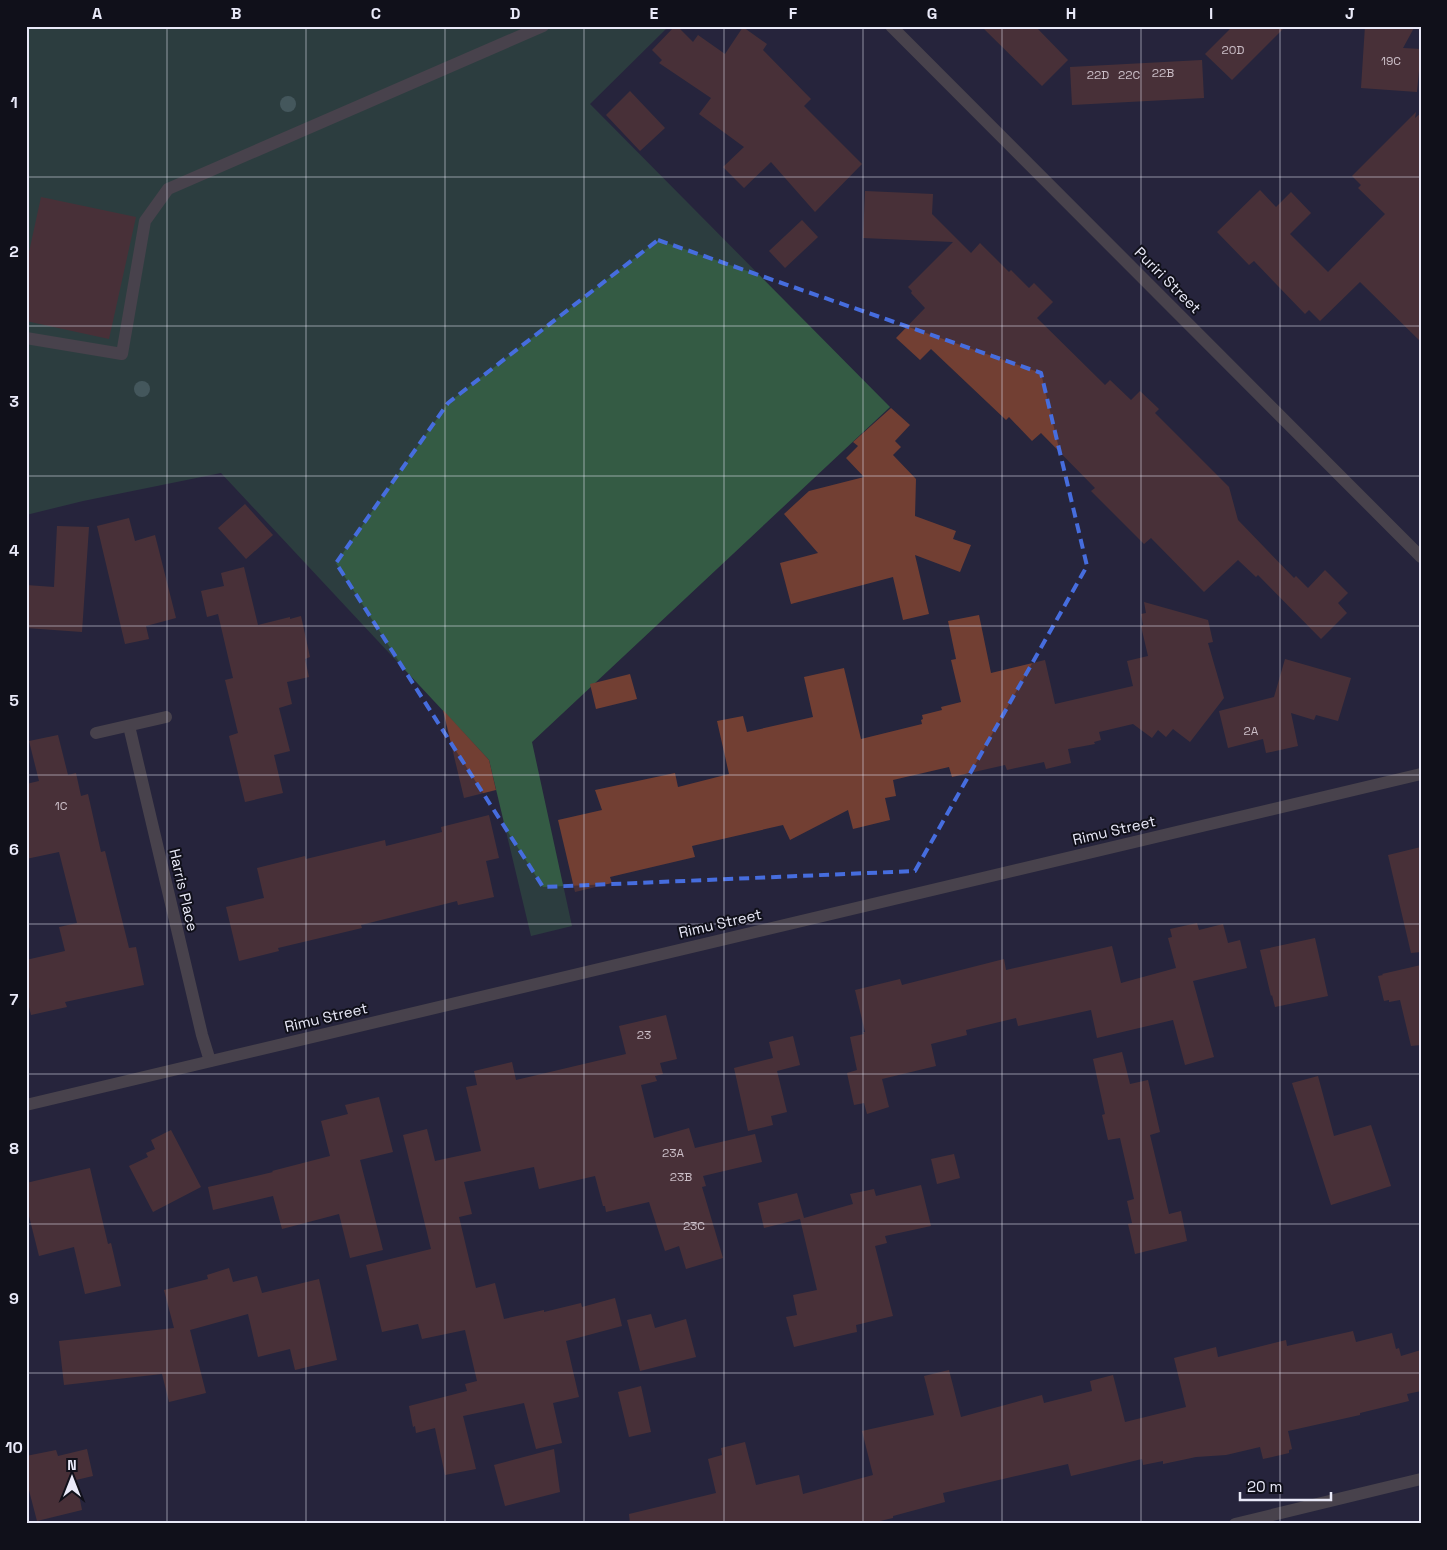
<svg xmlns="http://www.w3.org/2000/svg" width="1447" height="1550" viewBox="0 0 1447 1550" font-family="'Space Grotesk',sans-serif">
	<rect width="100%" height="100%" fill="#26253c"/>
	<polygon fill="#345b44" points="26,26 669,26 590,104 890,407 532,742 572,926 531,936 489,760 221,473 83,501 26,515"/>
	<g fill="#723f33">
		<polygon points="675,26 677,26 693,42 698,35 725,54 743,27 767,44 763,50 811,99 804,106 862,164 815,212 771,162 744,188 723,167 744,147 699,114 711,98 659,63 662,60 652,50"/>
		<polygon points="981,26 1035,26 1068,60 1042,86"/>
		<polygon points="1233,26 1286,26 1232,80 1205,54"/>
		<polygon points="1365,26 1415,26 1403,48 1421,49 1417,92 1361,88"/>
		<polygon points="1202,60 1204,98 1072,105 1070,67"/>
		<polygon points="630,91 665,128 640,151 606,115"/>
		<polygon points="1416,112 1415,118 1421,113 1421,342 1360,282 1320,321 1309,310 1305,314 1254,261 1249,265 1217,232 1260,190 1276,207 1291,192 1311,213 1290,234 1328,272 1385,214 1358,188 1361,185 1352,176"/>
		<polygon points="865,191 933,194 932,214 971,253 980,243 1009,272 1011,270 1029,288 1034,283 1053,302 1037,318 1105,385 1110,380 1131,400 1140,391 1159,409 1155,413 1229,487 1238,520 1294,578 1296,576 1308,588 1325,570 1348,593 1338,603 1347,613 1321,639 1258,575 1256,577 1238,560 1204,592 1151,538 1144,544 1091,491 1095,488 1041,433 1032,441 1009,417 1006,420 931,349 920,360 896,338 925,308 911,293 912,291 908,287 953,242 863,238"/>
		<polygon points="41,197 136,217 109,339 26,321 26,266"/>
		<polygon points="802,220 818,237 785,268 769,251"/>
		<polygon points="891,408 910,425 895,441 901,447 893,455 916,479 915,516 956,531 953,539 971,545 960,572 915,555 929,614 903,620 893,577 791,604 780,563 818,553 784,514 809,491 864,477 846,458 858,446 853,442"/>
		<polygon points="245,504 273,535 246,559 218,528"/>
		<polygon points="129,518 135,541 155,535 176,618 146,626 149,639 125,644 97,526"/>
		<polygon points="57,526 89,527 82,632 26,628 26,585 54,587"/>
		<polygon points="244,567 258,625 290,617 290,619 301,616 310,657 305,659 309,677 287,682 292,704 279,708 290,751 274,755 283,793 245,802 229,736 238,733 225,680 233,678 218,614 207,617 201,591 224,586 221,573"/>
		<polygon points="1144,602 1208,620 1213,642 1208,643 1224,698 1190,742 1173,729 1166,737 1158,730 1152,738 1133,724 1099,732 1101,740 1094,742 1095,744 1068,749 1071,763 1046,769 1044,762 1007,770 1005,765 952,777 949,767 893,780 896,796 885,798 890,820 853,829 848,810 790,840 783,825 692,846 695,857 610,877 612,883 575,892 558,820 602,810 595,790 675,773 678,787 729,774 717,721 743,716 747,732 813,717 804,677 844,668 861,739 922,724 921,720 923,719 922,715 942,710 941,707 961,702 951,660 956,659 948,621 979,615 991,673 1045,660 1055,704 1133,686 1127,661 1148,656 1141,626 1143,625 1141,614 1146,613"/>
		<polygon points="1285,659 1351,678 1338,721 1316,715 1314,720 1291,713 1298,746 1266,753 1263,739 1228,748 1219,711 1274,697"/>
		<polygon points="630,674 637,699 596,709 590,684"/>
		<polygon points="443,710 489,760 496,790 464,798"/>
		<polygon points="58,735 68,775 76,773 81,796 88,794 101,852 105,851 129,948 136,947 144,985 65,1002 67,1007 31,1015 26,995 26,960 65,951 59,927 77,923 59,852 26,859 26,784 39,781 29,741"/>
		<polygon points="489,815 499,858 486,861 494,897 458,905 457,901 361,925 362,928 278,948 279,951 239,961 226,907 264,898 257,868 305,856 306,859 385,840 386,846 442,832 441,827"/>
		<polygon points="1421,847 1421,952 1411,953 1388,855"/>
		<polygon points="1197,923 1199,930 1223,924 1228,943 1240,940 1247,968 1193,981 1214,1057 1185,1065 1173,1020 1097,1038 1091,1010 1018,1026 1016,1018 966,1030 967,1035 931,1044 936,1066 882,1079 889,1107 867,1114 864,1103 854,1105 847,1073 857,1070 850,1037 864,1034 863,1032 865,1032 855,990 900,979 902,985 1004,959 1006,970 1112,946 1121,983 1176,968 1168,938 1172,937 1170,929"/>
		<polygon points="1315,938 1328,996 1275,1007 1272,995 1271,996 1260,950"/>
		<polygon points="1421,965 1421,1045 1411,1046 1400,1000 1389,1002 1389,1000 1384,1001 1378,976 1383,975 1382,974"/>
		<polygon points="666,1015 677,1059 660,1063 663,1074 655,1076 657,1081 641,1085 654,1138 689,1128 695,1148 755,1134 762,1162 703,1176 706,1186 702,1187 723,1258 686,1269 679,1246 665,1251 649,1202 606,1212 605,1206 603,1206 595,1176 539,1189 534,1167 464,1182 472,1214 459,1217 476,1288 495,1283 504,1319 544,1310 544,1312 581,1303 582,1307 615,1298 622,1326 566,1341 579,1397 553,1403 562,1443 536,1449 524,1403 463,1416 476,1469 445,1475 435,1428 416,1433 415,1426 413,1427 409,1406 467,1391 465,1384 477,1381 465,1330 422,1339 418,1324 382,1332 366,1265 431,1249 403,1135 427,1129 435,1161 481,1151 466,1087 477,1085 474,1071 512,1062 516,1080 626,1054 619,1026"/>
		<polygon points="793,1036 800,1065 777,1071 787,1112 771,1116 773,1125 748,1131 734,1068 773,1058 769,1042"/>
		<polygon points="1122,1052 1130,1084 1148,1080 1160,1132 1150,1135 1169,1214 1181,1211 1187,1241 1135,1254 1128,1224 1132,1223 1127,1201 1134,1199 1120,1138 1108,1140 1102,1115 1105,1114 1093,1059"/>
		<polygon points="1318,1076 1334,1136 1371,1125 1391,1186 1331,1205 1292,1083"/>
		<polygon points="379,1097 393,1152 360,1160 383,1250 350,1258 339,1214 282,1229 273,1196 213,1210 208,1187 273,1172 272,1171 330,1156 321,1121 348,1114 345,1105"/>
		<polygon points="171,1130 201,1187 153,1212 129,1166 148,1157 146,1153 155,1149 151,1140"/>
		<polygon points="954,1154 960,1178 937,1184 931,1159"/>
		<polygon points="90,1168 108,1244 111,1243 121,1286 85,1294 74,1247 39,1256 26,1204 26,1183"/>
		<polygon points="921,1185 931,1226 885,1236 887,1243 875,1246 893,1316 856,1325 857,1332 852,1333 794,1347 786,1317 797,1315 793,1295 817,1290 800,1219 764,1228 758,1203 797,1193 804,1218 853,1204 850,1194 874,1189 876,1196"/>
		<polygon points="229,1268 233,1282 257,1276 262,1293 319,1279 337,1360 295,1370 290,1349 258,1357 248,1314 190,1330 206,1393 169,1402 162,1374 64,1385 59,1341 174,1328 164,1290 208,1279 207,1275"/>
		<polygon points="651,1314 655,1328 686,1319 696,1357 640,1371 627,1320"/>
		<polygon points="1353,1331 1356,1342 1392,1333 1396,1349 1399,1348 1401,1356 1421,1350 1421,1391 1407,1394 1409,1401 1360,1413 1360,1415 1288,1431 1292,1449 1289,1450 1289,1453 1263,1459 1260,1447 1226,1455 1196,1457 1163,1464 1163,1461 1143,1465 1142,1459 1071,1476 1068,1464 943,1493 945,1502 893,1516 893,1518 880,1521 880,1524 630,1524 629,1514 716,1493 708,1459 722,1455 721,1448 745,1442 756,1485 799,1475 803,1494 873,1475 862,1431 934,1415 924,1376 949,1370 961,1417 1042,1395 1044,1403 1092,1391 1090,1381 1113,1375 1125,1422 1186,1407 1174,1358 1216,1347 1218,1357 1286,1340 1287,1346"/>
		<polygon points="641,1386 651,1432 629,1437 618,1392"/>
		<polygon points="87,1449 93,1476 76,1480 82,1510 37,1521 26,1479 26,1456 56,1450 58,1456"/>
		<polygon points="554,1449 560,1492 505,1506 494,1465"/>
	</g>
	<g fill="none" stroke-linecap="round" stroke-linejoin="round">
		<g stroke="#72675f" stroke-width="12">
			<polyline points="891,26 1421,557"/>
			<polyline points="26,338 122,354 145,221 168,189 543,26"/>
			<polyline points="129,726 202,1035 210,1061"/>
			<polyline points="96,733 166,717"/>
			<polyline points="26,1105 1421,774"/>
			<polyline points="1235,1524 1421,1479"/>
		</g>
	</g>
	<g fill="#699484">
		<circle cx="288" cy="104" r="8"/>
		<circle cx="142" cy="389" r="8"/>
	</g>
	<path d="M0 0H1447V1550H0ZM658,240L1041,373L1087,566L915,871L543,887L336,563L448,403Z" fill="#26253c" fill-opacity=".55" fill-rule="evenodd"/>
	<path fill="none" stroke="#466dde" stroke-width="4" stroke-dasharray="10 6" stroke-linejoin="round" d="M658,240L1041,373L1087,566L915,871L543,887L336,563L448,403Z"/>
	<path fill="none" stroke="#e9e9f8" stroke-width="1" stroke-opacity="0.55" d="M167,26V1524M306,26V1524M445,26V1524M584,26V1524M724,26V1524M863,26V1524M1002,26V1524M1141,26V1524M1280,26V1524M26,177H1421M26,326H1421M26,476H1421M26,626H1421M26,775H1421M26,924H1421M26,1074H1421M26,1224H1421M26,1373H1421"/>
	<g text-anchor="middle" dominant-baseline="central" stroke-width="4" stroke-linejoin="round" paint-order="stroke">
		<g font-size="12" fill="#cbbec7">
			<text x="1233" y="50">20D</text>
			<text x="1391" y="61">19C</text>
			<text x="1163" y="73">22B</text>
			<text x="1098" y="75">22D</text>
			<text x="1129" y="75">22C</text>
			<text x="1251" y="731">2A</text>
			<text x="61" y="806">1C</text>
			<text x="644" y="1035">23</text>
			<text x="673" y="1153">23A</text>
			<text x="681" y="1177">23B</text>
			<text x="694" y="1226">23C</text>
		</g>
		<g font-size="15" fill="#e9e9f8" stroke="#10101a">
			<text transform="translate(1168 280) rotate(45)">Puriri Street</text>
			<text transform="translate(1114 830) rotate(-13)">Rimu Street</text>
			<text transform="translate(184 890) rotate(77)">Harris Place</text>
			<text transform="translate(720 923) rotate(-13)">Rimu Street</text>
			<text transform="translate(326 1017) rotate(-13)">Rimu Street</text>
		</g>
	</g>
	<rect width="1447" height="1550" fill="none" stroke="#10101a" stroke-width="55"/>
	<g transform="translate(72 1478)" stroke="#10101a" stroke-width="4" paint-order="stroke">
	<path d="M0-4L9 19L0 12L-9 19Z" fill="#e9e9f8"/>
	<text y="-8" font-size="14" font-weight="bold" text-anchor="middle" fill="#e9e9f8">N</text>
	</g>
	<path d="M1240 1492v8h91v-8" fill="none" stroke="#e9e9f8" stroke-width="2.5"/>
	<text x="1247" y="1492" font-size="15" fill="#e9e9f8" stroke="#10101a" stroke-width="4" paint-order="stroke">20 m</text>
	<rect x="28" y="28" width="1392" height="1494" fill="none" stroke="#e9e9f8" stroke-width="2"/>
	<g font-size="16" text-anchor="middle" font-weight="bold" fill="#e9e9f8">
		<text x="97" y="19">A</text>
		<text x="236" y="19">B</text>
		<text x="376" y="19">C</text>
		<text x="515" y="19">D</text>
		<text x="654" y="19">E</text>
		<text x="793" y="19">F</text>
		<text x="932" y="19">G</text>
		<text x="1071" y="19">H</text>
		<text x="1211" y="19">I</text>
		<text x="1350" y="19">J</text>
		<text x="14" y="108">1</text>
		<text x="14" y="257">2</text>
		<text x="14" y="407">3</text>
		<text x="14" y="556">4</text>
		<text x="14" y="706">5</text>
		<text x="14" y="855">6</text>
		<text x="14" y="1005">7</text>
		<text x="14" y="1154">8</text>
		<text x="14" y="1304">9</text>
		<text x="14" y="1453">10</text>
	</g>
</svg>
